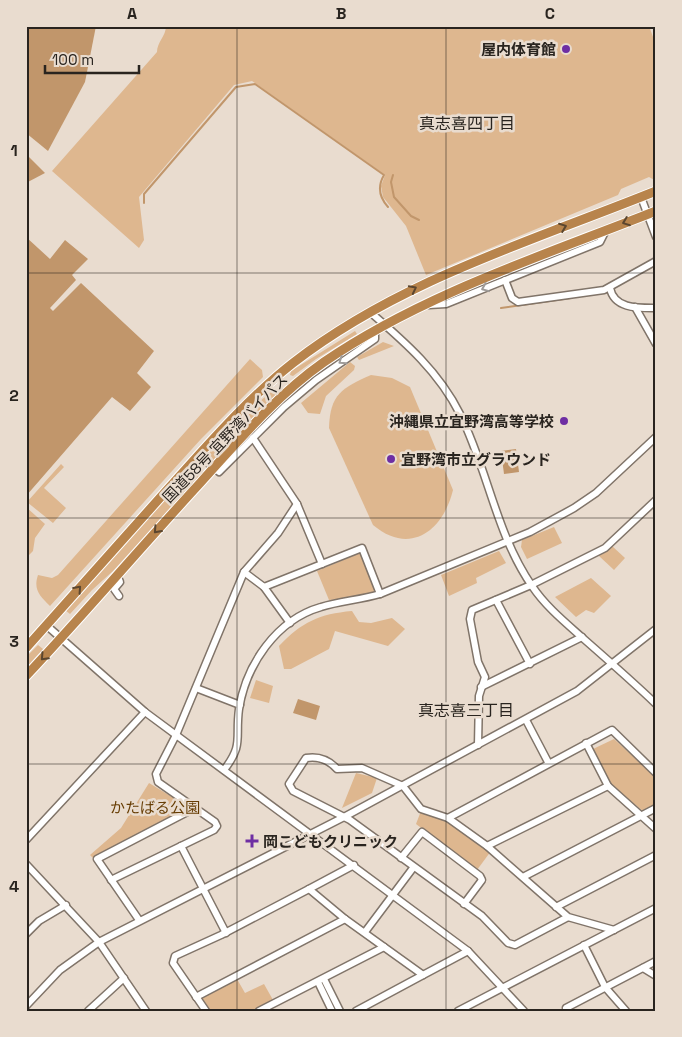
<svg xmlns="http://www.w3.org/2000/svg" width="682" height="1037" viewBox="0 0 682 1037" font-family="'Space Grotesk','Noto Sans JP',sans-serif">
	<rect width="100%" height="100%" fill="#e9dccf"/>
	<g fill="#deb78f">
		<path d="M166,26H649L656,45V181L649,177L621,189L618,195L426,275L406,226L383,197L381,186L385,175L252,81L234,85L139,197L144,240L139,248L52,171L157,52C157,42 166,36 166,26Z"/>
		<polygon points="355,331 357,334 316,359 293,376 290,375 291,371"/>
		<polygon points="383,342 394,346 359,360 357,357"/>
		<path d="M250,359L262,370L263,377L201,439L50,606C40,596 33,590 38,575L52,578L58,575Z"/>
		<polygon points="350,362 355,366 354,370 326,396 320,414 308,413 301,403"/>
		<path d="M371,375L392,378L410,387L453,490C443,531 410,556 373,525L329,428C330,394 342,388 371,375Z"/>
		<polygon points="274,389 279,389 281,392 214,461 211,460 209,453 251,409"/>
		<polygon points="61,464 64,467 44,488 66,508 53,523 27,502"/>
		<polygon points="196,465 202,465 203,472 113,571 92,590 70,614 65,610"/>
		<polygon points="26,507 45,524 35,538 33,551 26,558"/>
		<polygon points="554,527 562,543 527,559 521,547 522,540"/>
		<polygon points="612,546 625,558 614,570 598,555"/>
		<polygon points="499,551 506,563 476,578 477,583 449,596 441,575"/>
		<polygon points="360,553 375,592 352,598 329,600 317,571"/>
		<polygon points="591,578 611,596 594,613 586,610 576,617 555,597"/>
		<path d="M352,611L359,622L371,623L392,618L405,629L388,646L335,631L329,649L291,669H284L279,646C302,622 319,614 352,611Z"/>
		<polygon points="38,645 43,649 26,668 26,657"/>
		<polygon points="256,680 273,686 269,703 250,698"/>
		<polygon points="614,739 656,777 656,804 643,811 611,785 593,749"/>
		<polygon points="356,773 377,778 372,793 342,808"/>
		<polygon points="149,783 182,803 183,810 93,858 90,855 121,828"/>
		<polygon points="421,811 448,822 491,851 477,870 416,824"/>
		<polygon points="237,979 245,993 264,984 273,1000 251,1011 211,1011 202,998"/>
	</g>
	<g fill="#c1966b">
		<polygon points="26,26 96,26 85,82 48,151 26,133"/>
		<polygon points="26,154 45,173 26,183"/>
		<polygon points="26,237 50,259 65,240 88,259 72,275 76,280 50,308 53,311 81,283 154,351 137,373 151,387 130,411 112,397 26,496"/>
		<polygon points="516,449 519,472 504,474 501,451"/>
		<polygon points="298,699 320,706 316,720 293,713"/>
	</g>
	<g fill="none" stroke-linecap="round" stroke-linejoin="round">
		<g stroke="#c1966b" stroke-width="2">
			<polyline points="393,175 391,182 394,197 411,216 419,220"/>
			<path d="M144,203V194L236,87L255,84L384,175C377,187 379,197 388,207"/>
			<polyline points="501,308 571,298"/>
		</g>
		<g stroke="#807469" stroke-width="9">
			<g id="minor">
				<polyline points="641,197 656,237"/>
				<polyline points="505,280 512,298 518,302 604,290 656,261"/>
				<path d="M610,288C614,309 638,308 656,308"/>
				<polyline points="429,305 446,304 600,242 606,230"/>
				<polyline points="635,307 656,344"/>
				<path d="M370,312C406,343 439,372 460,414C488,470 496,534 532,586C546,607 566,623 585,640C609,661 633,682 656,704"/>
				<polyline points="253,438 297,504 322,564"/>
				<polyline points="198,455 219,472 284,407 316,380 375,339 375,330"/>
				<polyline points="244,572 264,587 290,623"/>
				<polyline points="117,575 120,582 114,589 119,596"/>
				<polyline points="264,587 362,548 380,594"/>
				<polyline points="496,600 530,664"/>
				<polyline points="46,625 145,712 468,951 524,1011"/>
				<polyline points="481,687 582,637"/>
				<polyline points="196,688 240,705"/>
				<polyline points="526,720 548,762"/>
				<polyline points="586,743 608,786 656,829"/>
				<polyline points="478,745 479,696 485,677 478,662 470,619 472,610 531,585 605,548 656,500"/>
				<path d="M224,770C244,744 235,739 239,709C246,665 276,620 321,607C340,601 360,600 380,594L530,532L574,508L596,493L656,437"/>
				<polyline points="448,818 612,730 656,773"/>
				<polyline points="26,840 145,712"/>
				<polyline points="181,846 226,933"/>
				<polyline points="487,846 608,786"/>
				<polyline points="401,858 422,832 480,876 482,880 464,904"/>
				<polyline points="26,864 99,942 146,1011"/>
				<polyline points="523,877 656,808"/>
				<polyline points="111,880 214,830 217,826 215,822 158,782 156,774 176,735 244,572 278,533 297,504"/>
				<polyline points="309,889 354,865"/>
				<polyline points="556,907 656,855"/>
				<path d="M568,917L515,945L508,943L482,916L350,820L293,791L289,784L306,758C318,756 329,760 337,769L362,768L403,786L421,809L448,818L487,846L568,917L614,930"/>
				<polyline points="139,920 97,859 195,808"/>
				<polyline points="365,932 413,868"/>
				<polyline points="26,934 39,921 66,905"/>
				<polyline points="584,945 605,987 626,1011"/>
				<polyline points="643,968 656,976"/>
				<polyline points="423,975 468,951"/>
				<polyline points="324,979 340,1011"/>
				<polyline points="318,982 332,1011"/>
				<polyline points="196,997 345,919"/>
				<polyline points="26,1006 60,970 99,942 344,817 577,691 656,629"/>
				<polyline points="88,1011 124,978"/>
				<polyline points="206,1011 173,963 175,956 221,935 309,889 345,919 423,975 356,1011"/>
				<polyline points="259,1011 384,947"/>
				<polyline points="458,1011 656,908"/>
				<polyline points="569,1011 566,1008 656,961"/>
			</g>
		</g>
		<g stroke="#fff" stroke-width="11">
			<g id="highway">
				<path d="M26,648C73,595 120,543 167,490C207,446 247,399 293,363C400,280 532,241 656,191"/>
				<path d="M26,676C86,612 142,546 201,482C239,440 277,395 324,362C423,294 545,255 656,211"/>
			</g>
		</g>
		<use href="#minor" stroke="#fff" stroke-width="6"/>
		<use href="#highway" stroke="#b8844c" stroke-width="9"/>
	</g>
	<defs><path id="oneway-chevron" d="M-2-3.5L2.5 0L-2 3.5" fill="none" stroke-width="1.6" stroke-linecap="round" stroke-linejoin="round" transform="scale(1.25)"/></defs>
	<g stroke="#5b462f">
		<use href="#oneway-chevron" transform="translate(626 222) rotate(159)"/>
		<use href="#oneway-chevron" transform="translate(563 227) rotate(-21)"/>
		<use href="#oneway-chevron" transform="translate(413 289) rotate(-27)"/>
		<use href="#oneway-chevron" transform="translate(157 530) rotate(132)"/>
		<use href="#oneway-chevron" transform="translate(78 589) rotate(-48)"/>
		<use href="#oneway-chevron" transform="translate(44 657) rotate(133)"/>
	</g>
	<g stroke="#9f9c9a">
		<use href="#oneway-chevron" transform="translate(485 288) rotate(158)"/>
		<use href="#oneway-chevron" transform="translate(342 361) rotate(146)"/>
	</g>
	<path fill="none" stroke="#29241f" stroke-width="1" stroke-opacity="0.55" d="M237,26V1011M446,26V1011M26,273H656M26,518H656M26,764H656"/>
	<g fill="#6e2ea3" stroke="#e9dccf" stroke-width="2">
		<circle cx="566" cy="49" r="5"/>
		<circle cx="564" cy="421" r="5"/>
		<circle cx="391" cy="459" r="5"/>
		<path d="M249.5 833.5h5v5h5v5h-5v5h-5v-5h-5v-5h5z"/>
	</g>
	<g text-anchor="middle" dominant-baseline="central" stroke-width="5" stroke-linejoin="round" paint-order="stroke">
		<g font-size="15" font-weight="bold" fill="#29241f" stroke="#e9dccf" text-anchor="end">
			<text x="556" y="49">屋内体育館</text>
			<text x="554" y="421">沖縄県立宜野湾高等学校</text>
			<text x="401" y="459" text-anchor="start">宜野湾市立グラウンド</text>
			<text x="263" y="841" text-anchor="start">岡こどもクリニック</text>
		</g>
		<g font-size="15" fill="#29241f" stroke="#e9dccf">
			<text transform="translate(225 438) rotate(-46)">国道58号 宜野湾バイパス</text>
		</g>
		<g font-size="15" fill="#673d04" stroke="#e9dccf">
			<text x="155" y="807">かたばる公園</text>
		</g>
		<g font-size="16" fill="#29241f" stroke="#e9dccf">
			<text x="467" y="123">真志喜四丁目</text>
			<text x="466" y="710">真志喜三丁目</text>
		</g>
	</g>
	<rect width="682" height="1037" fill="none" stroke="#e9dccf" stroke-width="55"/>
	<path d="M45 65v8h94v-8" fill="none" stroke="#29241f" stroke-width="2.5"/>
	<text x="52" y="65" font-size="15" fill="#29241f" stroke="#e9dccf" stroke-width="4" paint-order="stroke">100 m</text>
	<rect x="28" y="28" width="626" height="982" fill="none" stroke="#29241f" stroke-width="2"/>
	<g font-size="16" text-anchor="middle" font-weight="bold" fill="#29241f">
		<text x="132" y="19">A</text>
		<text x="341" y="19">B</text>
		<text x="550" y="19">C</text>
		<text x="14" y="156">1</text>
		<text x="14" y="401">2</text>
		<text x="14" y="647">3</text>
		<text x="14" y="892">4</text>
	</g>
</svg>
